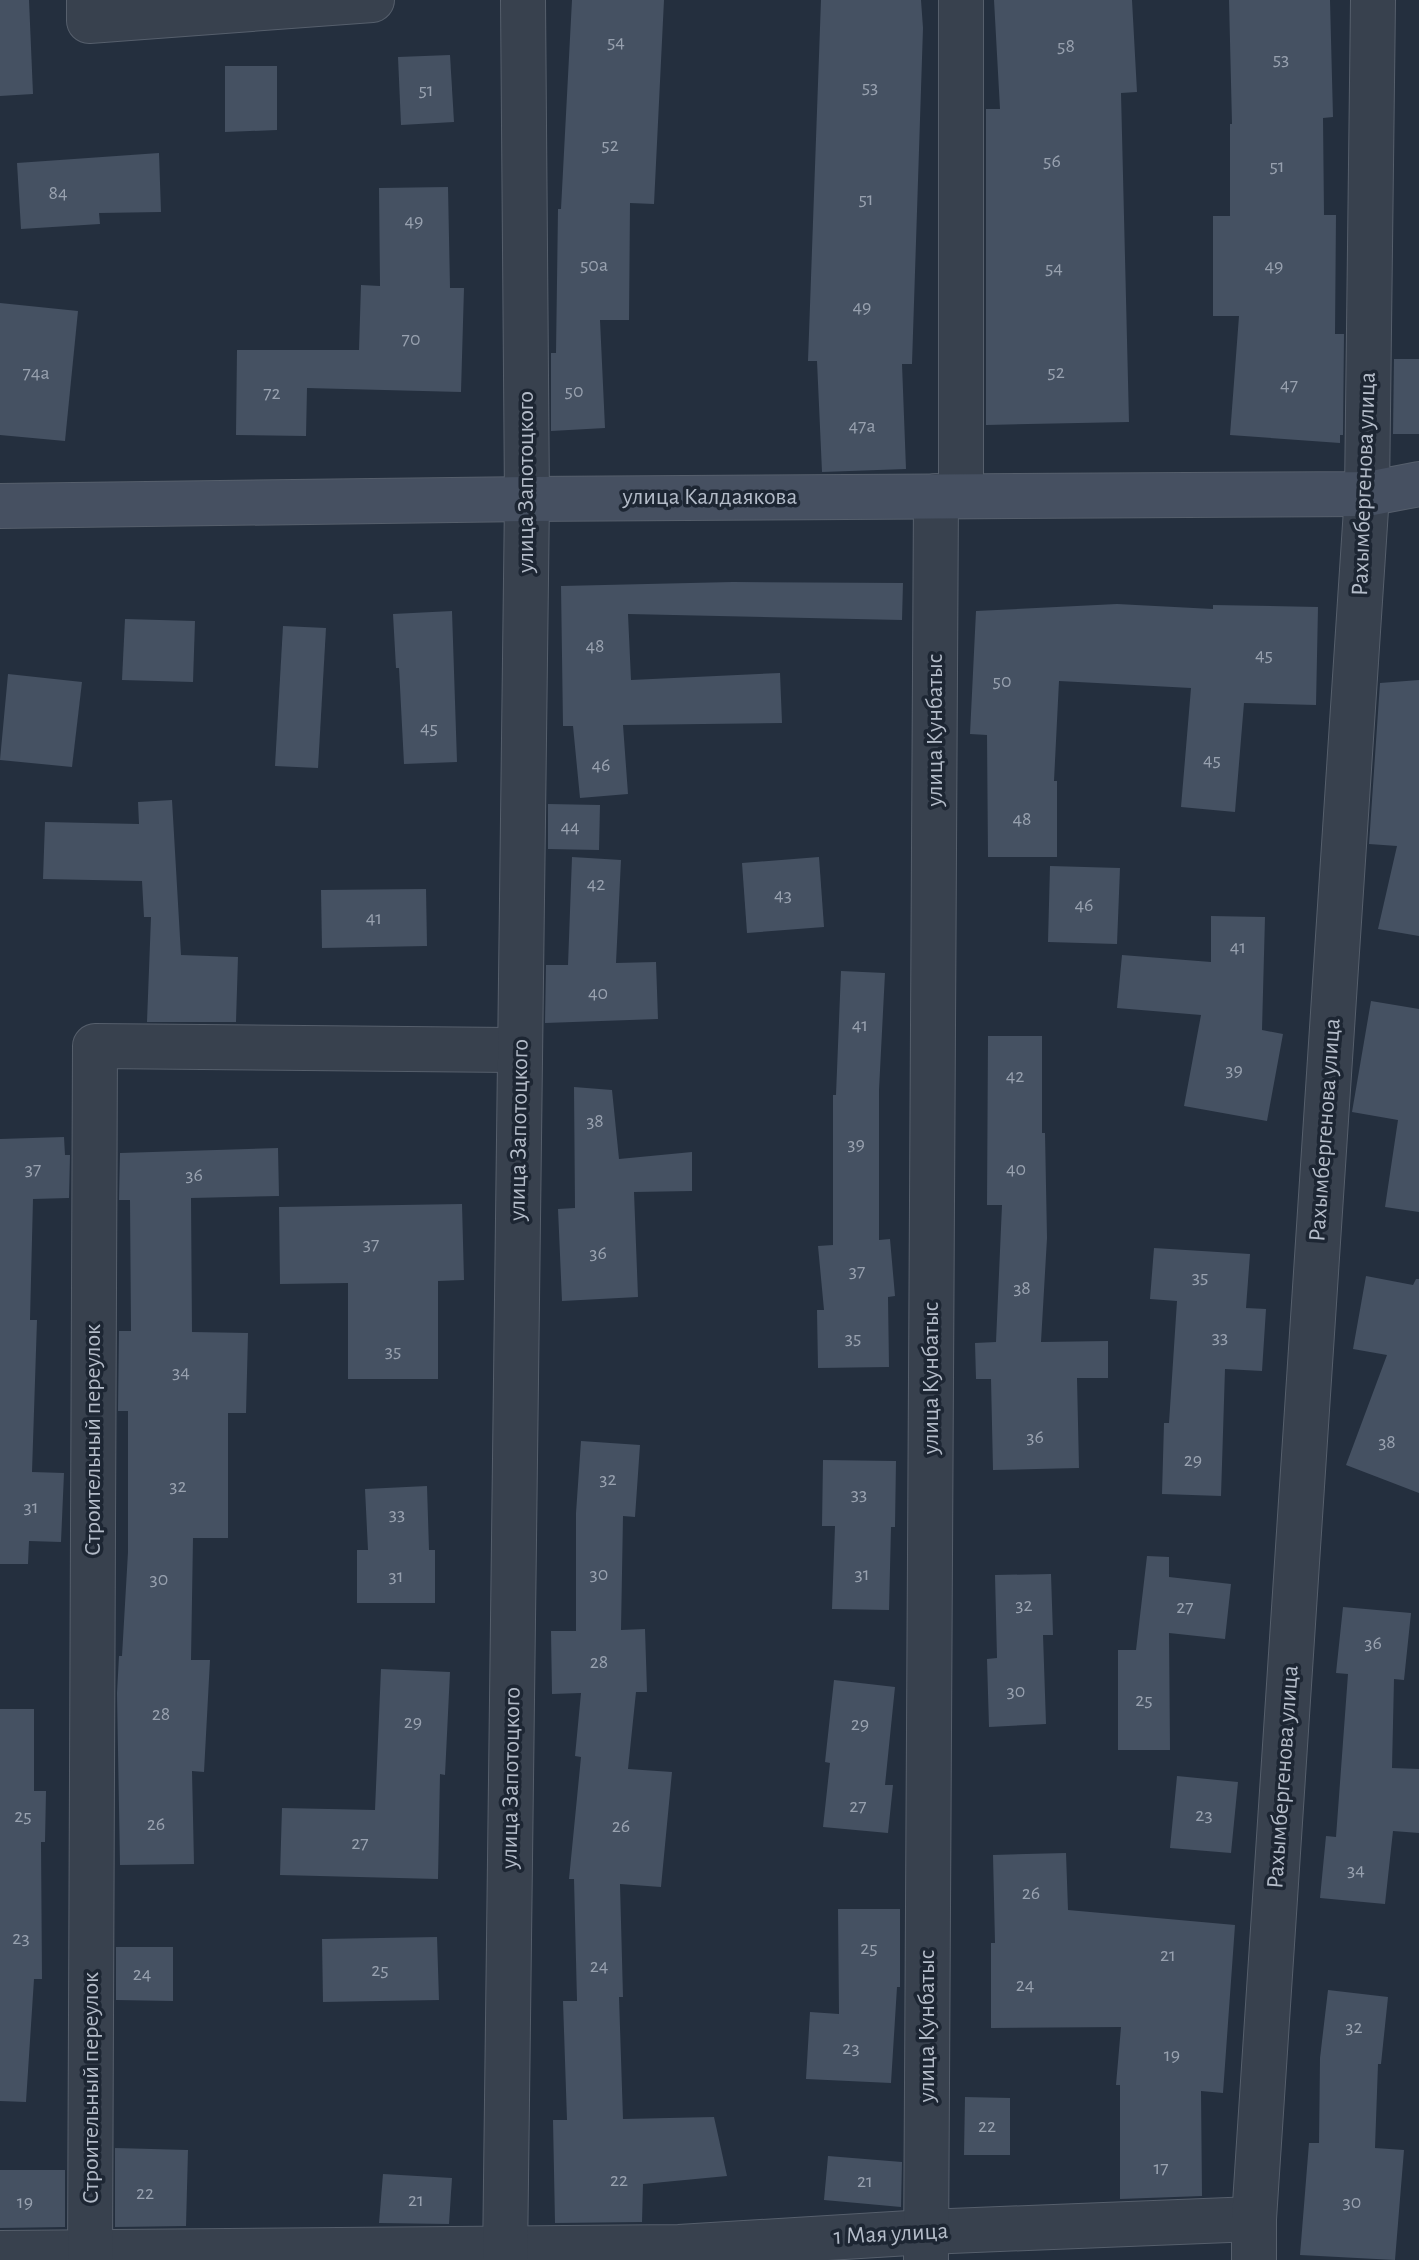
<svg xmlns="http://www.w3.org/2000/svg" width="1419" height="2260" viewBox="0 0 1419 2260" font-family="'Alegreya Sans',sans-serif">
	<rect width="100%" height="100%" fill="#242f3e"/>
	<g fill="#455162">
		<polygon points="0,0 29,0 33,94 0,96"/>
		<polygon points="572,0 664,0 654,204 630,203 629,320 600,320 605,428 551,431 551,353 556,353 558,209 561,209"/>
		<polygon points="821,0 921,0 923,28 912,364 902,364 906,469 822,472 817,361 808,361"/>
		<polygon points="994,0 1132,0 1137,92 1121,93 1129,422 986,425 986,109 1000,109"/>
		<polygon points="1229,0 1330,0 1333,117 1323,118 1324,215 1336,215 1335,334 1344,334 1343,435 1340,435 1340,443 1230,435 1239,316 1213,316 1213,216 1230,216 1230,124 1232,124"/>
		<polygon points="450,55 454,122 401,125 398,57"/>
		<polygon points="225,66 277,66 277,130 225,132"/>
		<polygon points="159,153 161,212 99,213 100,224 21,229 17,163"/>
		<polygon points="448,187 450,288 464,288 461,392 307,388 306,436 236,435 237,350 359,350 361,285 380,286 379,188"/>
		<polygon points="0,303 78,311 65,441 0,435"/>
		<polygon points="1394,359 1419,359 1419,434 1393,434"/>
		<polygon points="733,582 903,583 902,620 628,614 631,680 780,673 782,723 623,725 628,794 580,798 573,726 563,726 561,586"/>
		<polygon points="1117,604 1213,609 1213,605 1318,607 1316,705 1244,703 1235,812 1181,807 1191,688 1059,681 1054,781 1057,781 1057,857 988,857 987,735 970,734 976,611"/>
		<polygon points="452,611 457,762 404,764 399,668 396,668 393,614"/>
		<polygon points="125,619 195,621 193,682 122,680"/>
		<polygon points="283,626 326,628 318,768 275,766"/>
		<polygon points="8,674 82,682 72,767 0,760"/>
		<polygon points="1419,680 1419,936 1378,929 1397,846 1369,844 1380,683"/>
		<polygon points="172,800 181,955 238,957 236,1022 147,1022 151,917 144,917 142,881 43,879 45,822 139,824 138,802"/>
		<polygon points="548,804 600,805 599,850 548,849"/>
		<polygon points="572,857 621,860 616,963 656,962 658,1019 545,1023 546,965 568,965"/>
		<polygon points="819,857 824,927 747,933 742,863"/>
		<polygon points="1050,866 1120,868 1117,944 1048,942"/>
		<polygon points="426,889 427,946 322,948 321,890"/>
		<polygon points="1211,916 1265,917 1262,1030 1283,1034 1267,1121 1184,1106 1201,1015 1117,1008 1122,955 1211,962"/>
		<polygon points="841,971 885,973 879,1090 879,1240 890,1239 895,1296 888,1297 889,1367 818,1368 817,1310 824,1310 818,1246 833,1245 833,1095 836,1095"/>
		<polygon points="1371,1001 1419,1009 1419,1212 1385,1207 1398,1120 1352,1112"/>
		<polygon points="988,1036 1042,1036 1042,1133 1045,1133 1047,1238 1041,1342 1108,1341 1108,1378 1077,1378 1079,1468 993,1470 991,1379 976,1379 975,1343 996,1342 1002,1205 987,1205"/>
		<polygon points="574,1087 612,1090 619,1159 692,1152 692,1191 634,1192 638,1297 562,1301 558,1209 575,1208"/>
		<polygon points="64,1137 65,1155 70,1155 69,1198 33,1199 30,1320 37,1320 32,1472 64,1473 61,1542 29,1541 28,1564 0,1564 0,1139"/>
		<polygon points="278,1148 279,1196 191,1198 192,1332 248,1333 246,1413 228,1413 228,1538 193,1538 191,1660 210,1660 204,1772 192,1771 194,1864 120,1865 117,1693 119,1656 122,1656 128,1552 128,1411 118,1411 119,1331 131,1331 130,1200 119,1200 120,1153"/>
		<polygon points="462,1204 464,1280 438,1281 438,1379 348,1379 348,1283 280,1284 279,1207"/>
		<polygon points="1154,1248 1250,1254 1246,1308 1266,1309 1262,1371 1225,1369 1221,1496 1162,1494 1164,1423 1169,1423 1177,1301 1150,1299"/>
		<polygon points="1366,1276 1413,1285 1416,1279 1419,1279 1419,1493 1346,1465 1387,1355 1353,1349"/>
		<polygon points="581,1441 640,1445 635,1517 623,1516 621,1630 645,1629 647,1692 636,1692 628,1769 672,1772 661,1887 620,1884 623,1997 619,1997 623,2119 714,2117 727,2176 643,2184 642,2222 555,2223 553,2120 567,2120 563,2001 577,2001 574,1879 569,1879 581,1757 575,1756 581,1693 552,1694 551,1631 576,1631 576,1513"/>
		<polygon points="823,1460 896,1461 895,1527 891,1527 889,1610 832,1609 835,1526 822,1526"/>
		<polygon points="427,1486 429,1550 435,1550 435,1603 357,1603 357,1550 368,1550 365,1489"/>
		<polygon points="1147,1556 1169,1557 1169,1577 1231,1584 1225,1639 1169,1633 1170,1750 1118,1750 1118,1650 1136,1650"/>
		<polygon points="1051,1574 1053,1635 1043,1635 1046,1724 989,1727 987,1659 997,1658 995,1575"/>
		<polygon points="1343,1607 1411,1613 1404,1680 1394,1679 1392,1768 1419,1769 1419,1833 1393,1831 1385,1904 1320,1898 1326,1836 1336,1837 1348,1674 1336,1673"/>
		<polygon points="381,1669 450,1672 445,1775 440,1774 438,1879 280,1875 282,1808 375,1810"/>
		<polygon points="834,1680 895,1687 885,1785 893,1785 888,1833 823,1827 830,1763 825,1762"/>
		<polygon points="0,1709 34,1709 34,1791 46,1791 45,1842 41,1842 42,1979 34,1979 26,2102 0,2101"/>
		<polygon points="1177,1776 1238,1782 1231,1853 1170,1848"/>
		<polygon points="1066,1853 1068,1910 1235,1925 1223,2093 1201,2091 1202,2196 1120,2199 1120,2085 1116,2085 1121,2027 991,2028 991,1943 995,1943 993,1855"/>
		<polygon points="838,1909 900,1909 900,1987 897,1987 891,2083 806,2079 810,2012 839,2014"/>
		<polygon points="437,1937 439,2000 323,2002 322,1939"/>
		<polygon points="116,1947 173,1947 173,2001 116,2000"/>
		<polygon points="1328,1990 1388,1997 1381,2064 1378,2064 1375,2148 1404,2150 1395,2260 1300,2255 1309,2143 1319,2143 1320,2058"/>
		<polygon points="965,2097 1010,2098 1010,2155 964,2155"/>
		<polygon points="115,2148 188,2150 186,2226 115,2227"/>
		<polygon points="828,2156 902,2162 901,2207 824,2200"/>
		<polygon points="0,2170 65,2170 65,2227 0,2228"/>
		<polygon points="383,2174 452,2178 449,2224 379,2223"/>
	</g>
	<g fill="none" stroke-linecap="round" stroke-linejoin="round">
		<g stroke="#565f6c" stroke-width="46">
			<g id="street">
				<polyline points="89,0 89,21 372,0"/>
				<polyline points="961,496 961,0"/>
				<polyline points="0,2253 679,2247 926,2232 1254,2219"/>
				<polyline points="90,2260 95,1046 520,1050"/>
				<polyline points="505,2260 527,499 523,0"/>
				<polyline points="926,2260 936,496"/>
				<polyline points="1254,2260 1254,2219 1367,494 1373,0"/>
			</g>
		</g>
		<g stroke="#565f6c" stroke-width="46">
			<polyline id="secondary" points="0,506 527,499 1367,494 1419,484"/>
		</g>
		<use href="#street" stroke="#38414e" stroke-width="44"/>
		<use href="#secondary" stroke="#465061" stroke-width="44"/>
	</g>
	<g text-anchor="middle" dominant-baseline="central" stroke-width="7" stroke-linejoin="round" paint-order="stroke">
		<g font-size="20" fill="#98a1af">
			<text x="616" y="42">54</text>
			<text x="1066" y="46">58</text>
			<text x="1281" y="59">53</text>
			<text x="870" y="87">53</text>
			<text x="426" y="90">51</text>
			<text x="610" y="145">52</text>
			<text x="1052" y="161">56</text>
			<text x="1277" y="166">51</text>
			<text x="58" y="193">84</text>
			<text x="866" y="199">51</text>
			<text x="414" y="221">49</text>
			<text x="594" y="265">50а</text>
			<text x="1274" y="266">49</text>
			<text x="1054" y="268">54</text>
			<text x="862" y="307">49</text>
			<text x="411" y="339">70</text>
			<text x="1056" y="372">52</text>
			<text x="36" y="373">74а</text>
			<text x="1289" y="385">47</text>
			<text x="574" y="391">50</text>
			<text x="272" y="393">72</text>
			<text x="862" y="426">47а</text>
			<text x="595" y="646">48</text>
			<text x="1264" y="655">45</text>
			<text x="1002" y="681">50</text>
			<text x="429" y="728">45</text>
			<text x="1212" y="760">45</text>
			<text x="601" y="765">46</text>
			<text x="1022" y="819">48</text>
			<text x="570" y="827">44</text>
			<text x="596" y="884">42</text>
			<text x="783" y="895">43</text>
			<text x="1084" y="905">46</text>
			<text x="374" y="918">41</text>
			<text x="1238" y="947">41</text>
			<text x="598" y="993">40</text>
			<text x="860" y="1025">41</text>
			<text x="1234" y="1070">39</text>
			<text x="1015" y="1076">42</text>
			<text x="595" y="1121">38</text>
			<text x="856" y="1144">39</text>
			<text x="33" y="1169">37</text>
			<text x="1016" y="1169">40</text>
			<text x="194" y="1175">36</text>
			<text x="371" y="1244">37</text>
			<text x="598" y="1253">36</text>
			<text x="857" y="1271">37</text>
			<text x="1200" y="1277">35</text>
			<text x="1022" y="1288">38</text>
			<text x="1220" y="1337">33</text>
			<text x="853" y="1338">35</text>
			<text x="393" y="1351">35</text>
			<text x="181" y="1372">34</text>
			<text x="1035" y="1437">36</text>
			<text x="1387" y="1442">38</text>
			<text x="1193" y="1460">29</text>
			<text x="608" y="1479">32</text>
			<text x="178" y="1486">32</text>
			<text x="859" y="1494">33</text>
			<text x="31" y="1507">31</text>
			<text x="397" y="1514">33</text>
			<text x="599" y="1574">30</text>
			<text x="862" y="1574">31</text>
			<text x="396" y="1576">31</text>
			<text x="159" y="1579">30</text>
			<text x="1024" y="1605">32</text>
			<text x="1185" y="1607">27</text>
			<text x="1373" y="1643">36</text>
			<text x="599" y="1662">28</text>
			<text x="1016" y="1691">30</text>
			<text x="1144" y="1700">25</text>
			<text x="161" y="1714">28</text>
			<text x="413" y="1722">29</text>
			<text x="860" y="1724">29</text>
			<text x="858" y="1806">27</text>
			<text x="1204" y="1815">23</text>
			<text x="23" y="1816">25</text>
			<text x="156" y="1824">26</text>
			<text x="621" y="1826">26</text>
			<text x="360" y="1843">27</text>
			<text x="1356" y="1870">34</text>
			<text x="1031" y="1893">26</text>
			<text x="21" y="1938">23</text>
			<text x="869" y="1948">25</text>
			<text x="1168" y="1955">21</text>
			<text x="599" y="1966">24</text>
			<text x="380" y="1970">25</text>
			<text x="142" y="1974">24</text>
			<text x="1025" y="1985">24</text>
			<text x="1354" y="2027">32</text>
			<text x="851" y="2048">23</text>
			<text x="1172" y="2055">19</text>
			<text x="987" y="2126">22</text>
			<text x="1161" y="2168">17</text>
			<text x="619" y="2180">22</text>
			<text x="865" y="2181">21</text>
			<text x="145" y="2193">22</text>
			<text x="416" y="2200">21</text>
			<text x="25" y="2202">19</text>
			<text x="1352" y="2202">30</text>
		</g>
		<g font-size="24" fill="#b4bcc9" stroke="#1d2633">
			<text transform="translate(526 482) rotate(-90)">улица Запотоцкого</text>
			<text transform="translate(1364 484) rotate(-88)">Рахымбергенова улица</text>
			<text x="710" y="497">улица Калдаякова</text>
			<text transform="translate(935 730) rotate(-90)">улица Кунбатыс</text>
			<text transform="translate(519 1130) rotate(-89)">улица Запотоцкого</text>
			<text transform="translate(1325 1130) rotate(-86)">Рахымбергенова улица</text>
			<text transform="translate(931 1378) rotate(-90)">улица Кунбатыс</text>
			<text transform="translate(93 1440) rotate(-90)">Строительный переулок</text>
			<text transform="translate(1283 1777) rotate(-86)">Рахымбергенова улица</text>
			<text transform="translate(511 1778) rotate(-89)">улица Запотоцкого</text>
			<text transform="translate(927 2026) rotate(-90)">улица Кунбатыс</text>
			<text transform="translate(91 2088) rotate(-90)">Строительный переулок</text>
			<text transform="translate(891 2234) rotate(-3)">1 Мая улица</text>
		</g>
	</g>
</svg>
